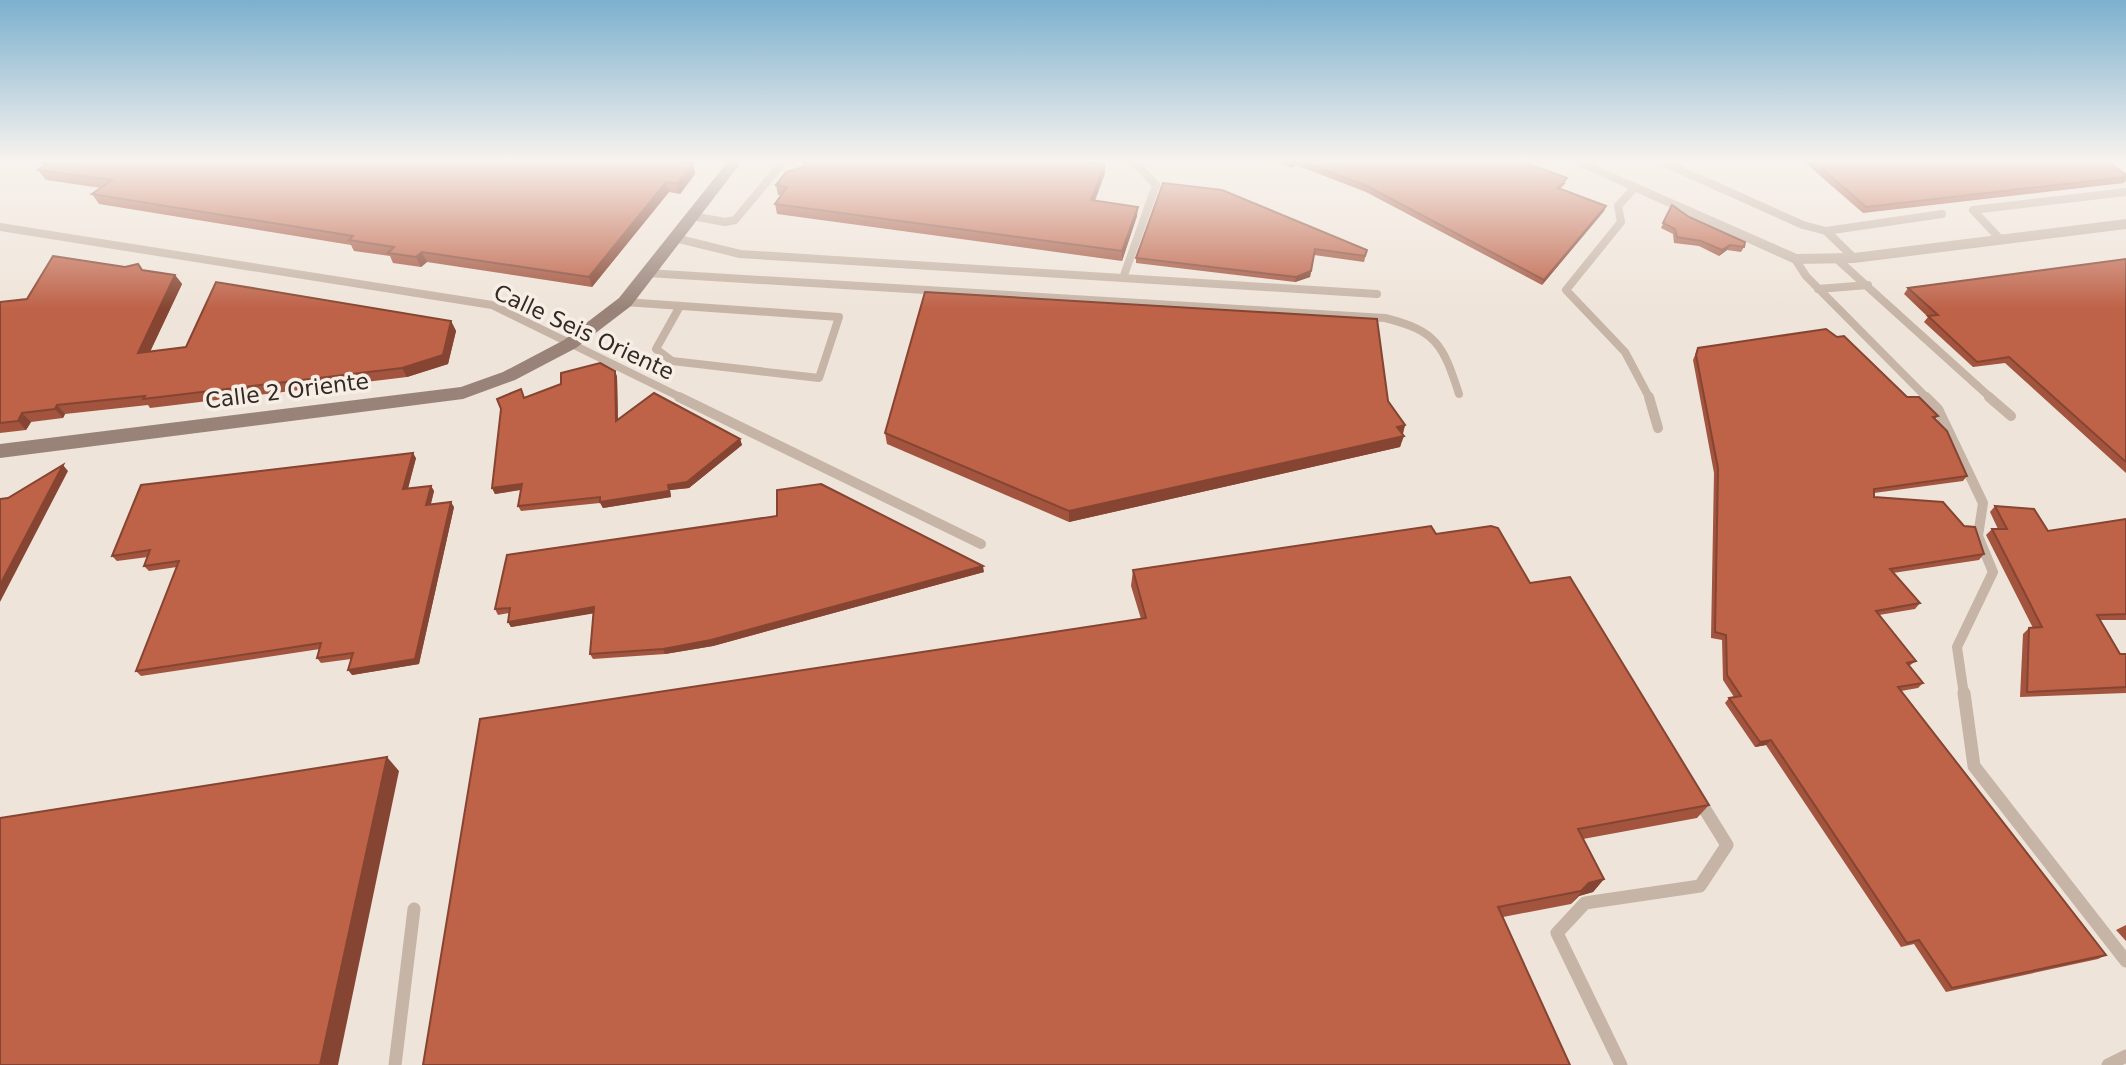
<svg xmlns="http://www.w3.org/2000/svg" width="2126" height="1065" viewBox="0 0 2126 1065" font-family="'DejaVu Sans',sans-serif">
	<rect width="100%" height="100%" fill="#efe4d9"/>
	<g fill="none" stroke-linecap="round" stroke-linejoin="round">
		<g stroke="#c6b4a6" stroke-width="8">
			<polyline points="1658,160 1803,225 1826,231 1854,258"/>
			<polyline points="1635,187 1618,206 1621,222 1566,290 1625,352 1650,399"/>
			<polyline points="692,216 725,222 735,220 785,160"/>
			<polyline points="0,227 492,305 684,399"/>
			<polyline points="1826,231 1942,214"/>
			<polyline points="675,238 740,254 1377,294"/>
			<polyline points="2001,240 1973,210 2126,192"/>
			<polyline points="1795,259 1806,276 1928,399"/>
			<polyline points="1838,260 1992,399"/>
			<path d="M647,273L1385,318C1437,331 1443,345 1459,394"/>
			<polyline points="1123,278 1156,185 1137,165 1124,160"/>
			<polyline points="1818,289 1868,285"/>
			<polyline points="625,302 839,317 819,378 672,361 656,349 680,306"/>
		</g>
		<g stroke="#c6b4a6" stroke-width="10">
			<polyline points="679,397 981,544"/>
			<polyline points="1649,397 1658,428"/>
			<polyline points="1926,397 1938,409 1983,503 1978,536 1993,572 1957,647 1964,695"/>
			<polyline points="1989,397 2011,416"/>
		</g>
		<g stroke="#c6b4a6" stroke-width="13">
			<polyline points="1964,693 1974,766 2126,961"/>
			<polyline points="395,1065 414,909"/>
			<polyline points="1621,1065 1557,933 1585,903 1700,886 1727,845 1699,800"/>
			<polyline points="2108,1065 2126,1056"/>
		</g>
		<polygon fill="#c6b4a6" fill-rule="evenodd" points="1565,160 1583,160 1797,254 1854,253 2126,219 2126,229 1854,263 1795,264"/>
		<polygon fill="#998378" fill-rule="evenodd" points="729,160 743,160 631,306 576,348 515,380 463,399 0,458 0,444 461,387 503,372 564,340 619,298"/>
	</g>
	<g fill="#a3543e">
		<polygon points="46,160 696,160 693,164 695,174 680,194 669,192 592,287 427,262 421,267 393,263 390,256 354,251 351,245 99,204 92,194 101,188 46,180 38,170 44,165 42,163"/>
		<polygon points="1272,160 1464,160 1463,161 1566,183 1560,189 1606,206 1604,211 1542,285 1366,192 1296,165 1292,168"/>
		<polygon points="1802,160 2106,160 2126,175 2126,180 2124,183 1863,213"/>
		<polygon points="1093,162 1105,173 1095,201 1137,216 1122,261 777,214 775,204 781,195 778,195 776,185 803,167"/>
		<polygon points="1163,183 1367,250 1364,262 1314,255 1310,277 1295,282 1136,263 1136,258"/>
		<polygon points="1672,205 1689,217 1744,247 1741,252 1727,250 1719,256 1699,246 1674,243 1673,234 1661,228"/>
		<polygon points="2126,259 2126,473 2005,363 1973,367 1924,322 1928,317 1904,294 1908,288"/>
		<polygon points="143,270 175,275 182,284 150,352 451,321 456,331 448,364 407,377 150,408 148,405 65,414 63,418 31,422 26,430 0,433 0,302 27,299"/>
		<polygon points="1698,348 1907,397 1938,416 1935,419 1967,476 1963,481 1874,493 1874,497 1984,554 1979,560 1893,573 1920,603 1915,609 1879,615 1916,661 1909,666 1923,683 1918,688 1901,691 2106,955 2098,959 1946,992 1914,944 1901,947 1766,745 1755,747 1725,703 1729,698 1734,697 1723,680 1722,640 1711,638 1714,473 1693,360"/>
		<polygon points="615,371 617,377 618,420 740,439 742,445 689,488 670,490 671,497 603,508 600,503 521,511 518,506 521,490 495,494 492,488 524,398"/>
		<polygon points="1388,401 1405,425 1400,447 1069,522 887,444 885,433"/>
		<polygon points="416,458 408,489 431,486 434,491 431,504 454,507 419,664 352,675 351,659 321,663 317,658 320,649 141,676 136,671 177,567 149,571 144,566 148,557 117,561 112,556"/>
		<polygon points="1995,506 2048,531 2126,519 2126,620 2100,620 2120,654 2126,654 2126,693 2020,697 2023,634 2029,628 2033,628 1986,535 1992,529 1998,529 1990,512"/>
		<polygon points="777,516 984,572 713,646 665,654 593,659 590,654 593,613 511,627 508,622 509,613 498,615 495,609"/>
		<polygon points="1436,534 1530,583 1709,805 1697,818 1583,839 1604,879 1593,892 1579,896 1571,904 1503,917 1141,619 1131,586 1133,570"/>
		<polygon points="2126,925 2126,941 2116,930"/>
	</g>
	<g fill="#854532">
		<polygon points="685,160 696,160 686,172 683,162"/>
		<polygon points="693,164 695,174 680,194 677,184"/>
		<polygon points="1105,164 1105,173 1091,210 1091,200"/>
		<polygon points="666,182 669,192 592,287 589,277"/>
		<polygon points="1606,206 1604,211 1542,285 1544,280"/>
		<polygon points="1138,207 1137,216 1122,261 1122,251"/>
		<polygon points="1730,245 1727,250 1719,256 1722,250"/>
		<polygon points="422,252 427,262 421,267 416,257"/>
		<polygon points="1311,271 1310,277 1295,282 1296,277"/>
		<polygon points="175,275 182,284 145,362 138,353"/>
		<polygon points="451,321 456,331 448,364 407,377 402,368"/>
		<polygon points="615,371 617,377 618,427 616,421"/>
		<polygon points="57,405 65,414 63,418 55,409"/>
		<polygon points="22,413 31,422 26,430 18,421"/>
		<polygon points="1405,425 1402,436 1397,427"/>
		<polygon points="1404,436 1400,447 1069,522 1069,511"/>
		<polygon points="740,439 742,445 689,488 670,490 671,497 603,508 600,502 668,485"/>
		<polygon points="413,453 416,458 406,495 403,489"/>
		<polygon points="63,465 68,471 0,602 0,585"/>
		<polygon points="522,484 524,489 495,494 492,488"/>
		<polygon points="431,486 434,491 429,510 426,505"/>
		<polygon points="451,502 454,507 419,664 352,675 348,670"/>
		<polygon points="983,566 984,572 713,646 665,654 663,649"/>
		<polygon points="594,607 596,613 511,627 508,622"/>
		<polygon points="1771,740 1766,745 1755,747 1760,742"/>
		<polygon points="387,757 399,771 338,1065 320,1065"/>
		<polygon points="1604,879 1593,892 1579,896 1571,904 1589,883"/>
	</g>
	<g fill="#be6248" stroke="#854532" stroke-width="2">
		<polygon points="46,160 685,160 683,162 693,164 677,184 666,182 589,277 422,252 416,257 388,253 394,247 349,240 353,236 92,194 112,180 38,170 46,164 42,163"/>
		<polygon points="807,160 1090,160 1089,162 1105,164 1091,200 1138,207 1122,251 775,204 787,187 776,185 786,172 803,167"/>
		<polygon points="1298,160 1459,160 1457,162 1479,160 1518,160 1567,178 1558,188 1606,206 1544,280 1367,186"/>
		<polygon points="1812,160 2106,160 2126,175 2126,177 1866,207"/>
		<polygon points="1163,183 1222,190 1367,250 1365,256 1315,249 1311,271 1296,277 1136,258"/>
		<polygon points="1672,205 1689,217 1745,242 1744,247 1730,245 1722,250 1701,241 1677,237 1675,229 1663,223"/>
		<polygon points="53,256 125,267 138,264 142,270 175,275 138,353 186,347 216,282 451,321 443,355 402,368 143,399 145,396 57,405 55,409 22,413 18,421 0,423 0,302 27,299"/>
		<polygon points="2126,259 2126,462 2009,357 1977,362 1928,316 1938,315 1908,288"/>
		<polygon points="925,292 1377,319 1388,401 1405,425 1397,427 1404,436 1069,511 885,433"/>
		<polygon points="1826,329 1837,337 1844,336 1907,397 1919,397 1938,416 1933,417 1947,431 1967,476 1874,489 1874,497 1943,502 1964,526 1975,527 1984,554 1890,569 1920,603 1876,611 1916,661 1907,663 1923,683 1898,687 2106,955 1952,988 1919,940 1907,943 1771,740 1760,742 1729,698 1741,696 1727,675 1726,635 1715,632 1718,468 1696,355 1698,348"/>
		<polygon points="600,363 615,371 616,421 654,393 740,439 687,482 668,485 669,491 600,502 600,497 518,506 522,484 492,488 501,409 497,399 521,389 524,398 561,384 561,373"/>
		<polygon points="413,453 403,489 431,486 426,505 451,502 415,659 348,670 353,653 317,658 321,643 136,671 179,561 144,566 150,550 112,556 141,485"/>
		<polygon points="63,465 0,585 0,499 8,498"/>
		<polygon points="821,484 983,566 711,640 663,649 590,654 594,607 508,622 510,608 495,609 507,555 777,516 777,490"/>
		<polygon points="1995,506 2034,509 2048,531 2126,519 2126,614 2097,615 2120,654 2126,654 2126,687 2027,692 2029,628 2042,627 1992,529 2007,529"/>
		<polygon points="1431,526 1436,534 1491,526 1498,528 1530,583 1570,577 1709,805 1578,829 1604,879 1589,883 1581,891 1498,907 1570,1065 423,1065 480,719 1146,618 1133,570"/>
		<polygon points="387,757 320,1065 0,1065 0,818"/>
	</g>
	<linearGradient id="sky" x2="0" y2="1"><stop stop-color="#7cb0cf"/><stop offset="0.52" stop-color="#f8f3ee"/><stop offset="1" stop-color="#f8f3ee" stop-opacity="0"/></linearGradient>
	<rect width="2126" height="309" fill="url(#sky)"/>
	<g text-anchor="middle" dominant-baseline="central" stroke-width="7" stroke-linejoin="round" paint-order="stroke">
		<g font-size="22" fill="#332a26" stroke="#f7eee5">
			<text transform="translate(584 332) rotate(25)">Calle Seis Oriente</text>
			<text transform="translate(287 391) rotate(-7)">Calle 2 Oriente</text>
		</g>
	</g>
</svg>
